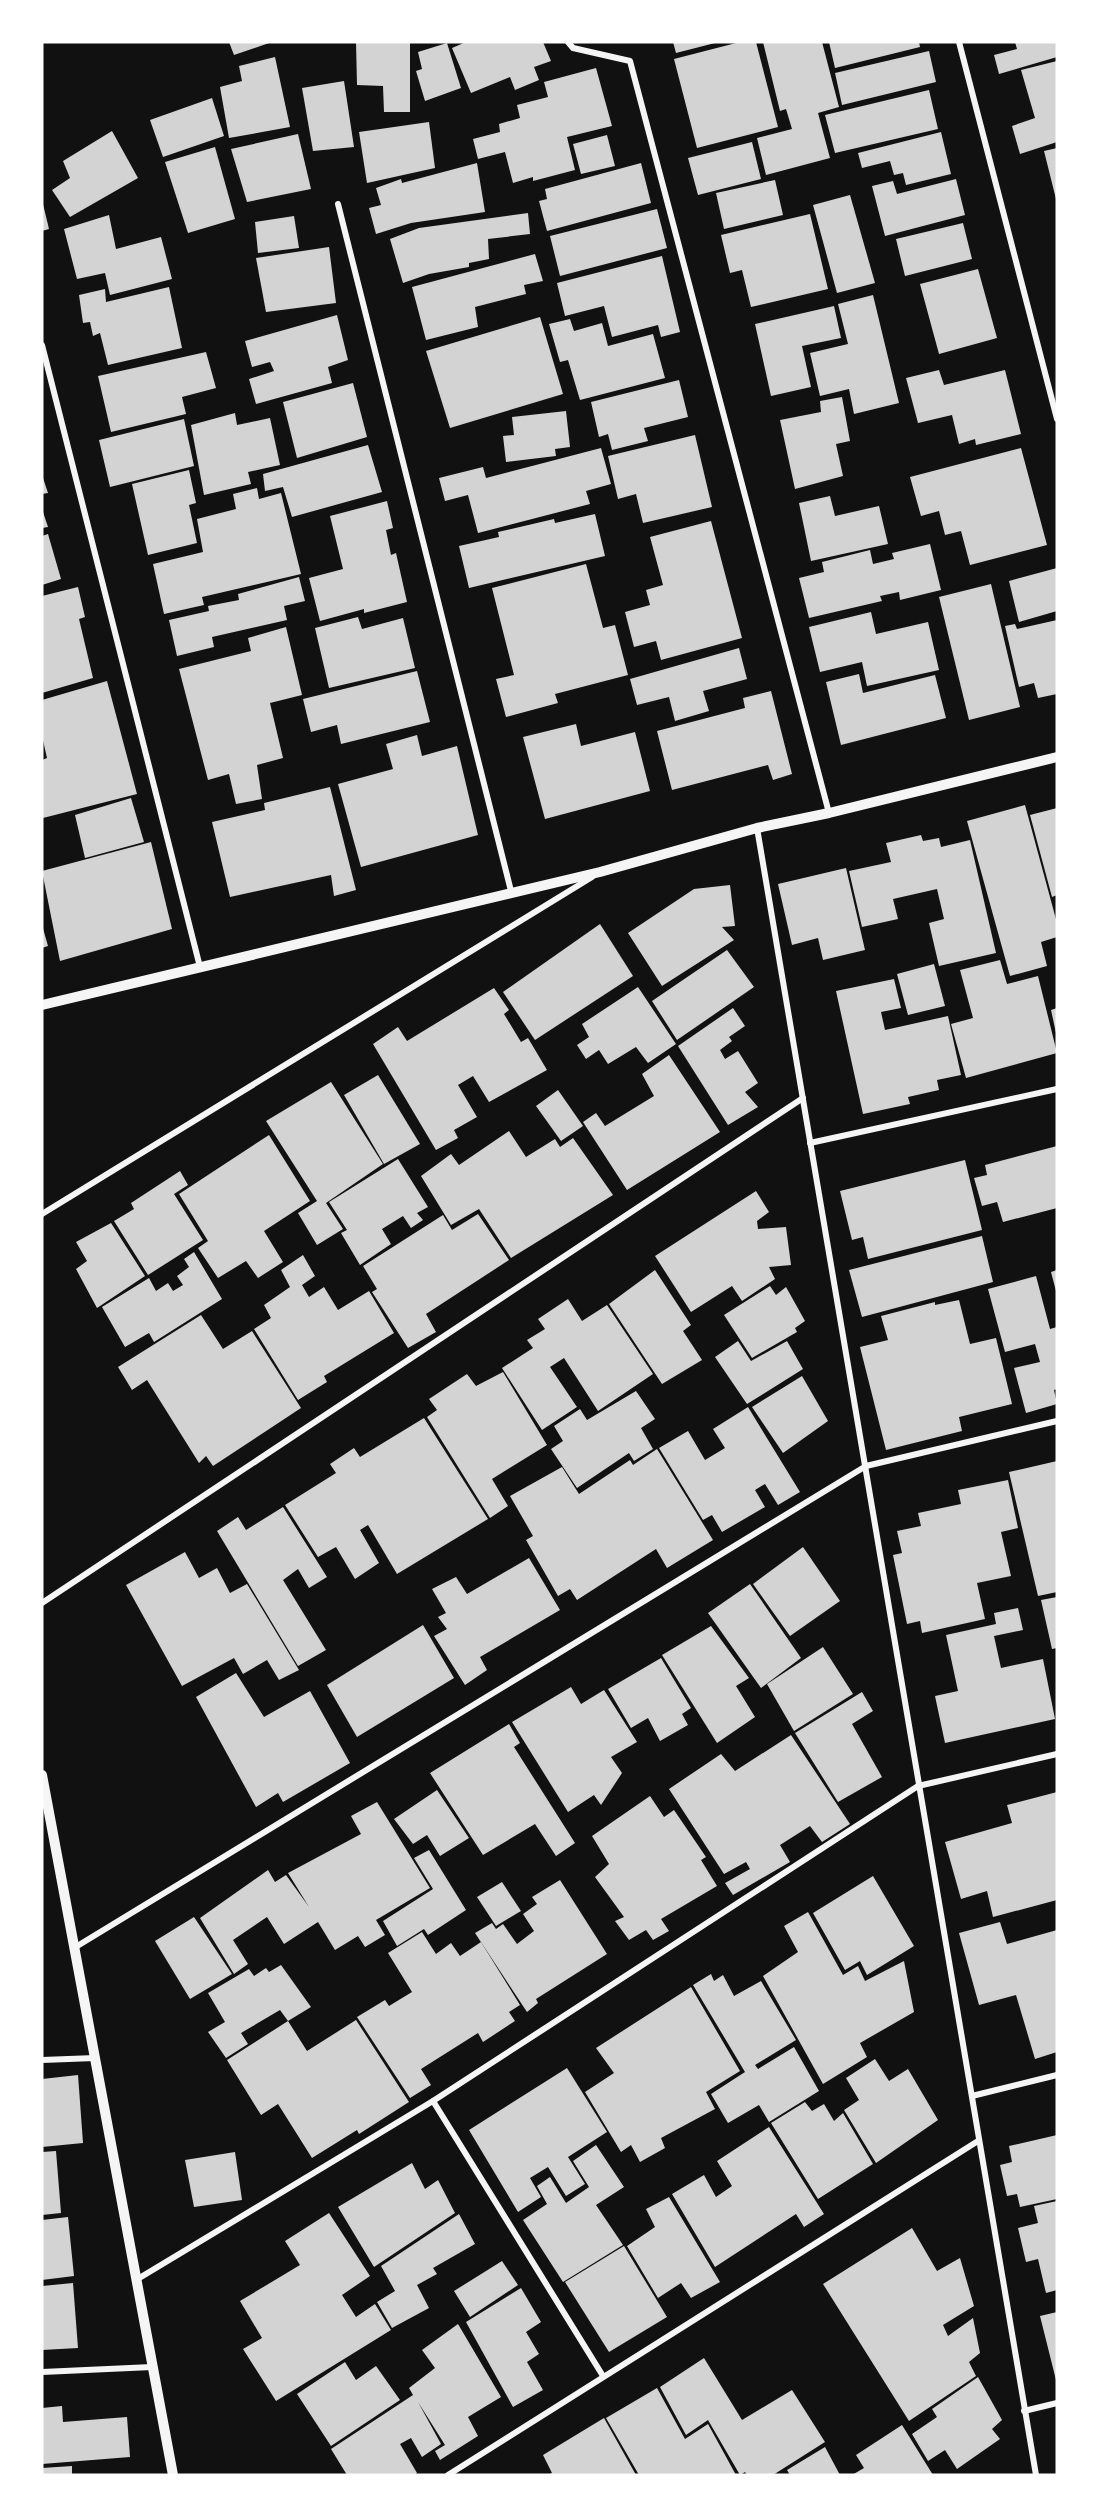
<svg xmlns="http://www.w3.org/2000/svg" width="1099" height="2517" viewBox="0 0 1099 2517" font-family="Mulish,sans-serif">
	<rect width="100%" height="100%" fill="#111"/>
	<g fill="#d3d3d3">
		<polygon points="229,42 272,42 234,55"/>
		<polygon points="356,42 410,42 410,112 384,112 383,86 357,85"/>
		<polygon points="466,42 543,42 551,61 534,67 539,80 515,90 510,77 471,93 452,48"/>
		<polygon points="673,42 715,42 715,43 676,53"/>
		<polygon points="740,42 756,42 778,127 697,148 674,59"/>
		<polygon points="763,42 822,42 839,107 818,113 830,158 766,175 757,138 792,129 786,109 780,111"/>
		<polygon points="829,42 919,42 920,47 835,68"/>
		<polygon points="1015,42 1057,42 1057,57 999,74 994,55 1017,49"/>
		<polygon points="447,43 461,88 425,101 416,71 422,69 418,52"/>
		<polygon points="929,51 936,82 842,105 835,73"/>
		<polygon points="275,57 290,127 229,138 220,87 242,81 239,66"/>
		<polygon points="1057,61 1057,142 1020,154 1012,126 1035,118 1021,70"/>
		<polygon points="596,68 612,126 567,137 575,170 533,181 533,177 513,183 505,152 478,159 473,139 500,132 499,124 520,118 517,105 548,97 544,82"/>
		<polygon points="344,81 354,147 313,151 302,88"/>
		<polygon points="929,90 938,129 835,153 825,115"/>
		<polygon points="212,98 224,136 163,157 150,120"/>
		<polygon points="429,122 435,168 367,183 359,132"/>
		<polygon points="112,131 138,178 70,217 52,190 70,178 63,161"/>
		<polygon points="941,132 951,174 906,185 903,173 894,175 890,161 862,168 858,153"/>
		<polygon points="298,134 311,189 247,202 231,149"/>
		<polygon points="607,135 615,166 581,174 573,144"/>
		<polygon points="752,142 761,179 698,195 688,158"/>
		<polygon points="215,147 235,219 188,233 165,162"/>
		<polygon points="1057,148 1057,199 1056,199 1044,151"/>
		<polygon points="477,163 485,212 411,223 376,234 369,208 381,205 376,188 401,179 402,183"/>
		<polygon points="641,163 651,203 547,231 539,201 547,199 545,189"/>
		<polygon points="956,179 965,215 885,236 872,186 893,181 897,194"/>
		<polygon points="775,180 783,215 724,229 716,193"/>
		<polygon points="850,195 875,283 837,293 813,205"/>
		<polygon points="42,200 49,229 42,231"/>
		<polygon points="657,209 667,248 560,276 550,236"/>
		<polygon points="528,213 530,234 488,239 489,259 469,263 469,267 429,274 403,283 390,239 419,228"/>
		<polygon points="810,214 828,289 751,307 742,270 730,273 721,235"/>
		<polygon points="109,215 116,249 161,237 172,279 110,295 105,273 77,279 64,229"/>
		<polygon points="294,216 299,248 258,253 255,222"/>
		<polygon points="963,223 972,259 905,276 896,239"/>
		<polygon points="329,247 336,303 266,312 256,258"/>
		<polygon points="535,254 543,281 524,285 526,294 475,307 478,327 426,340 412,287"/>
		<polygon points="662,256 680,332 661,337 658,325 612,337 604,306 565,316 557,283"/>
		<polygon points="978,269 997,338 939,354 920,284"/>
		<polygon points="169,287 182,348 108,365 100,333 93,336 90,322 83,323 79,295 105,289 106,302"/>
		<polygon points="873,295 899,403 854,414 849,389 820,396 810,353 848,344 838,304"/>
		<polygon points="834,306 841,338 802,346 811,387 771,396 755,324"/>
		<polygon points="337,315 348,360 328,367 332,383 256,404 249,379 274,371 270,362 252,367 245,341"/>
		<polygon points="540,317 563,394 450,428 426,351"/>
		<polygon points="570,319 574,331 602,323 608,346 653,334 665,378 580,400 568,360 560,362 549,324"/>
		<polygon points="206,352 216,388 182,397 186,414 111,432 98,376"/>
		<polygon points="939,370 944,385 1005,370 1021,434 976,445 975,439 959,444 952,415 918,423 906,378"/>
		<polygon points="679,380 688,417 644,428 648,441 612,450 608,434 599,437 591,402"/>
		<polygon points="353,383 367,437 297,458 283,402"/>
		<polygon points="842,397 850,441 836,444 843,476 795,489 780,420 821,412 820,401"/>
		<polygon points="566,411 570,447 555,449 556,456 506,462 503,436 514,435 512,417"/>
		<polygon points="235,413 237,425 270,418 280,465 248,472 251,484 204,495 191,425"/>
		<polygon points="184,419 194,466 110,487 99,440"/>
		<polygon points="695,435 712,507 643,523 636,494 618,499 608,456"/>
		<polygon points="368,445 382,492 292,517 283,487 265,491 263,474"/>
		<polygon points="601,448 611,484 586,491 590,504 478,533 468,495 445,501 439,478 483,467 486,478"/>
		<polygon points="1021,448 1047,545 970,565 961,531 945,535 939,511 921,516 910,477"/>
		<polygon points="189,470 196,503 189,505 197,543 148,555 132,484"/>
		<polygon points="42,475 48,493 42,494"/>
		<polygon points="257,488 259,499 281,493 301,574 202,597 204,605 164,614 153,564 203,552 197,519 236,509 233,494"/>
		<polygon points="830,496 835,516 879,506 888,544 811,561 799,503"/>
		<polygon points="387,501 393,528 386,530 391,555 396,553 407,602 364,613 364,609 320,621 309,578 343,569 330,516"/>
		<polygon points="42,509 48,527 42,528"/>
		<polygon points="595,514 605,556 469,588 459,546 499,537 498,532 554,519 555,523"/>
		<polygon points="711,521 742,638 661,660 656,641 634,647 625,612 650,605 646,590 663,585 650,537"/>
		<polygon points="48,534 61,579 42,585 42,536"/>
		<polygon points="930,544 941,590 900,600 899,592 880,596 882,601 809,618 799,578 824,572 822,562 870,550 873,564 894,559 892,553"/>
		<polygon points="586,564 603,628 615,625 628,675 555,694 558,703 506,717 496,679 514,675 492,588"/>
		<polygon points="1057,568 1057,611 1019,622 1009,581"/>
		<polygon points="299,577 305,601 284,606 287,620 212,637 214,647 177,656 169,620 209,611 208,606 239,600 238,594"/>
		<polygon points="991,584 1020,707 969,720 939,597"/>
		<polygon points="78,587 85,617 79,619 93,678 42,693 42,596"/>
		<polygon points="871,612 876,634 928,622 939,670 867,686 862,662 820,672 809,627"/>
		<polygon points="358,617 362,629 403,618 415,668 329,688 315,628"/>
		<polygon points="1057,620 1057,694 1038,698 1034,683 1019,687 1005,626 1015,624 1017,629"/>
		<polygon points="286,627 302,695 270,703 283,758 257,765 262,799 236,804 229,774 208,780 179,669 251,651 248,638"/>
		<polygon points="739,648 747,679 703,691 709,711 675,721 669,697 637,705 630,679"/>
		<polygon points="417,671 430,722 341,744 337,725 311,732 303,699"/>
		<polygon points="859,674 863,693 935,675 946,718 841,745 826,682"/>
		<polygon points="107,681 137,794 43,818 42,760 47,758 42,736 42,700"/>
		<polygon points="771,691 792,774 773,780 768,765 672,790 657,731 745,708 743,698"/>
		<polygon points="576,724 581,746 635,732 650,791 545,819 523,737"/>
		<polygon points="417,735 422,756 457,746 478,835 361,867 338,784 393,769 386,744"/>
		<polygon points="330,787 356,890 334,896 331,875 230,897 212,822 265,810 264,803"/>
		<polygon points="131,798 144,842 85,858 75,815"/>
		<polygon points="1025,805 1057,923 1057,937 1041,942 1047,966 1010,976 967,821"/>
		<polygon points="1057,808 1057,895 1052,897 1030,815"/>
		<polygon points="921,835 923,841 939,838 941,847 970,840 996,953 939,966 929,923 944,919 937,889 893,899 898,919 862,927 849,871 891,862 886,843"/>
		<polygon points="151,842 172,929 60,961 42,871"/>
		<polygon points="846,868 865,950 823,960 818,938 792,945 778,884"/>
		<polygon points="730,885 735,926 722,927 734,940 662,986 628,933 694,889"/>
		<polygon points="600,924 633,976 535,1040 503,992"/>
		<polygon points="42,925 48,946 42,948"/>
		<polygon points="727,950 754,987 677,1040 652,1001"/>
		<polygon points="1000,960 1007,984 1038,976 1057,1053 966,1078 951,1024 973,1018 960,970"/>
		<polygon points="934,964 945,1006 908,1015 897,974"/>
		<polygon points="894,979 901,1008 881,1012 885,1030 948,1016 961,1075 937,1080 939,1090 908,1097 910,1104 863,1114 836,991"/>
		<polygon points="638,987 676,1044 648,1063 636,1047 608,1064 599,1050 586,1059 577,1045 589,1037 582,1024"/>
		<polygon points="494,988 509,1010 504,1014 521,1042 528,1038 547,1070 489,1102 473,1076 458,1085 477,1117 454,1130 458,1138 436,1150 373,1044 398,1027 407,1041"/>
		<polygon points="733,1008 745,1026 729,1037 732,1041 720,1050 725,1059 738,1051 758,1083 745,1092 758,1107 728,1125 678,1046"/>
		<polygon points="1057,1008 1057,1033 1056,1033 1051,1010"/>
		<polygon points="669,1055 720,1132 627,1190 583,1122 596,1113 605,1126 654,1096 642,1074"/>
		<polygon points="378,1075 420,1144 384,1164 344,1095"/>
		<polygon points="331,1082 383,1164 326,1203 343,1229 317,1245 298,1213 317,1201 266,1121"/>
		<polygon points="558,1090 583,1126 561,1141 536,1106"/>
		<polygon points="509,1131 526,1157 555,1139 560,1147 573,1138 613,1195 511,1258 479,1209 451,1225 421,1176 451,1154 459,1165"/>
		<polygon points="269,1135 310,1201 264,1231 283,1262 258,1278 246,1261 218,1278 198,1248 208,1241 179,1194"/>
		<polygon points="1057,1146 1057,1208 1003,1222 997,1202 982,1206 974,1178 987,1175 985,1165"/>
		<polygon points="398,1159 428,1207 417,1213 423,1220 411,1228 403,1216 382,1229 391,1244 360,1265 341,1233 347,1230 329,1202"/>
		<polygon points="965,1160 982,1230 868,1259 863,1237 852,1240 840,1191"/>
		<polygon points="180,1171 188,1185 174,1194 203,1240 148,1275 114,1221 134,1209 131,1203"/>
		<polygon points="756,1191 769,1212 757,1221 758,1229 786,1227 791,1265 769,1267 775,1279 742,1301 732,1286 691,1312 655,1256"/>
		<polygon points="478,1214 509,1260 426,1314 436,1332 408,1348 372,1292 377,1289 363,1266 443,1215 452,1230"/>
		<polygon points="111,1223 145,1276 97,1308 76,1269 87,1261 76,1242"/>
		<polygon points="982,1236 993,1282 862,1317 849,1270"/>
		<polygon points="194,1252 222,1299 154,1342 149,1333 125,1347 102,1307 149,1278 156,1291 168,1283 173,1291 183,1285 177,1276 189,1267 184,1259"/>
		<polygon points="303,1255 315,1276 302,1285 309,1297 324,1287 338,1310 369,1291 394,1333 324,1376 327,1382 298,1400 254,1329 271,1318 264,1305 290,1287 281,1270"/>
		<polygon points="655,1270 691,1325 683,1331 702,1360 662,1384 609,1304"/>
		<polygon points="1057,1270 1057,1291 1056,1291 1051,1272"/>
		<polygon points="1036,1276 1050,1329 1057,1327 1057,1389 1054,1390 1057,1404 1026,1413 1014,1368 1040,1362 1035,1344 1005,1352 988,1289"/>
		<polygon points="770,1286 776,1295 786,1287 805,1321 795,1328 797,1332 752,1358 724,1315"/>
		<polygon points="568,1299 582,1321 607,1305 653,1374 598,1411 564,1358 550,1367 577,1407 542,1430 502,1368 533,1348 527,1340 545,1329 538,1319"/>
		<polygon points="959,1300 970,1344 996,1338 1012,1404 959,1417 962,1431 886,1450 860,1347 888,1340 881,1316 935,1302 935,1305"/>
		<polygon points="201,1315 223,1349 252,1331 301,1408 213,1466 206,1456 199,1463 147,1380 132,1390 118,1367"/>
		<polygon points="738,1341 751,1361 787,1341 803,1369 747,1404 715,1357"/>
		<polygon points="503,1372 547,1445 492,1479 508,1506 490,1518 427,1417 437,1410 429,1399 467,1374 476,1386"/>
		<polygon points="802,1376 828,1421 783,1453 752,1407"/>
		<polygon points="636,1391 655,1419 641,1428 653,1449 634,1461 629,1453 577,1488 551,1449 563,1441 554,1426 580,1409 587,1420"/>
		<polygon points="748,1407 800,1492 778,1505 765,1484 755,1490 765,1507 722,1532 712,1515 703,1520 659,1448 688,1431 705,1460 725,1448 713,1429"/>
		<polygon points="424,1418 488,1519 397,1574 368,1525 360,1530 379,1563 355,1579 336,1547 318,1557 285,1505 336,1473 330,1464 354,1448 360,1457"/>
		<polygon points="657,1449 713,1540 667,1568 656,1549 577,1600 570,1589 558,1596 526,1540 533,1536 510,1496 562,1467 579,1494 630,1460 633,1465"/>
		<polygon points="1057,1461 1057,1592 1038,1596 1009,1472"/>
		<polygon points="1008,1480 1018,1528 1001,1532 1011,1576 977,1583 985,1619 922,1633 920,1621 907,1624 893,1555 902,1553 897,1531 921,1526 918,1513 961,1504 958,1490"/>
		<polygon points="283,1507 327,1577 309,1588 298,1569 283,1580 326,1650 298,1666 217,1531 238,1517 246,1530"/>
		<polygon points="803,1547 840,1601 790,1636 753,1584"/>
		<polygon points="185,1552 199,1578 217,1568 230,1593 247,1584 299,1670 279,1680 267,1660 243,1674 234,1658 182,1686 126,1585"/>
		<polygon points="529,1558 560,1610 480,1657 487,1670 465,1685 434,1636 447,1629 438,1617 446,1613 432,1589 456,1577 467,1594"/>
		<polygon points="750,1584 801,1658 761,1688 708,1613"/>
		<polygon points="1057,1597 1057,1648 1052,1649 1041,1600"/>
		<polygon points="1018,1608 1023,1630 994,1636 1001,1668 1043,1659 1055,1719 945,1743 935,1696 958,1691 946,1635 996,1624 994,1613"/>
		<polygon points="423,1625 454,1678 357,1737 327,1685"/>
		<polygon points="711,1626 749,1678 736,1686 755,1717 717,1743 662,1655"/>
		<polygon points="823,1647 853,1694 794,1731 767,1684"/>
		<polygon points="661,1658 691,1708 682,1714 688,1725 660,1741 648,1718 631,1728 608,1689"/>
		<polygon points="236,1673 264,1717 310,1691 350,1763 283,1802 278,1793 256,1807 196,1697"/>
		<polygon points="571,1687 581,1704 604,1690 637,1742 611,1757 622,1773 601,1805 594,1795 568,1812 512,1722"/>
		<polygon points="862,1692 873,1711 852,1724 882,1777 838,1802 795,1733"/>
		<polygon points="509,1724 520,1743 514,1747 575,1843 556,1856 535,1824 483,1855 430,1773"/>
		<polygon points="791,1735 850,1824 822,1842 810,1826 780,1845 790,1862 733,1895 725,1883 750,1869 746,1862 724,1874 669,1789 721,1754 735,1771"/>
		<polygon points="437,1790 469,1838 440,1856 427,1835 413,1844 394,1819"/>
		<polygon points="1057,1792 1057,1900 993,1917 987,1891 961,1899 945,1842 1012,1823 1007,1805"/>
		<polygon points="650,1796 664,1817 674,1810 706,1857 701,1860 717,1886 661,1919 669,1931 653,1940 646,1930 629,1940 615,1921 624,1917 595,1877 609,1864 592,1836"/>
		<polygon points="377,1802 430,1888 376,1920 385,1935 365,1947 358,1936 335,1950 318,1922 284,1944 267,1917 233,1940 248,1964 234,1974 200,1918 268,1870 275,1882 286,1875 309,1907 288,1873 361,1834 351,1816"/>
		<polygon points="429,1850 466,1910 428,1935 424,1929 397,1946 383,1921 433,1889 414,1858"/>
		<polygon points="873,1876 914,1946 867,1975 860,1961 845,1970 813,1913"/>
		<polygon points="560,1880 607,1954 536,1999 538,2003 527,2012 475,1933 492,1923 496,1929 503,1924 517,1944 534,1931 523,1914 537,1904 532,1897"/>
		<polygon points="502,1882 521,1911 496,1926 477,1897"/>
		<polygon points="808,1912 843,1975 858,1966 865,1981 904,1961 914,2012 860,2043 867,2057 823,2084 763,1976 798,1952 784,1926"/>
		<polygon points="194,1917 232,1974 190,1999 155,1941"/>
		<polygon points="1000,1922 1007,1944 1057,1930 1057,2052 1035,2059 1016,1995 979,2005 959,1933"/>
		<polygon points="422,1932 436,1954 451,1943 460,1956 481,1942 520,2005 509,2012 515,2021 483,2042 478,2033 421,2069 431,2085 410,2098 357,2017 385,2000 389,2006 412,1992 388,1953"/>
		<polygon points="281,1965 311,2007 288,2021 280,2010 241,2033 248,2044 226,2058 208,2032 225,2022 208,1993 249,1969 254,1976 266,1968 269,1972"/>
		<polygon points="711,1974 714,1981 723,1975 734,1996 761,1981 796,2040 755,2065 758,2069 794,2047 819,2091 769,2122 759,2105 728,2123 711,2094 745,2072 693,1985"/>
		<polygon points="691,1987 740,2071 706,2092 715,2109 661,2138 665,2148 640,2162 631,2145 621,2152 585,2092 614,2073 596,2048"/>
		<polygon points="356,2020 409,2102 359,2134 357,2130 312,2158 278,2104 261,2115 227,2060 288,2021 307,2051"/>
		<polygon points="875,2059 889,2081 908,2069 938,2120 876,2163 844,2110 859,2100 846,2078"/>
		<polygon points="567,2068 607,2132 568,2157 585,2184 566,2196 548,2167 530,2178 541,2197 518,2212 469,2130"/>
		<polygon points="78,2075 83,2143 42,2147 42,2079"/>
		<polygon points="805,2102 812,2111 824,2104 834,2121 843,2113 873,2164 818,2199 771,2123"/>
		<polygon points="769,2127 824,2214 804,2227 796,2214 715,2267 672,2194 704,2175 716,2197 732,2186 717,2161"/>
		<polygon points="1057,2135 1057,2199 1020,2207 1017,2194 1007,2196 1000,2165 1012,2162 1009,2146"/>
		<polygon points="596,2145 624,2187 596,2205 623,2245 563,2282 523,2220 547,2204 537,2186 550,2177 566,2203 589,2187 573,2161"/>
		<polygon points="56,2151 61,2213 42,2215 42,2152"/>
		<polygon points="235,2152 242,2200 194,2207 185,2160"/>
		<polygon points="412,2163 425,2189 438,2180 455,2213 374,2267 338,2207"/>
		<polygon points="669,2197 720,2282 691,2298 681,2283 658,2298 627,2246 655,2227 646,2209"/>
		<polygon points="1057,2201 1057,2290 1046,2293 1038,2259 1026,2262 1018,2228 1038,2223 1034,2206"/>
		<polygon points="329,2213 370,2276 342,2295 356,2317 375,2304 391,2330 276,2401 243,2349 262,2338 240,2301 300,2265 285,2241"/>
		<polygon points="459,2214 475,2244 433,2268 437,2274 417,2285 429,2308 392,2328 377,2302 395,2291 381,2266"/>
		<polygon points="68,2217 74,2276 42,2280 42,2220"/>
		<polygon points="912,2228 937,2271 960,2258 974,2306 943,2325 948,2336 973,2318 980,2353 969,2362 976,2376 909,2421 823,2284"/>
		<polygon points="624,2246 667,2317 609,2352 565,2282"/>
		<polygon points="502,2261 518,2285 470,2317 454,2291"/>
		<polygon points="73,2283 78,2348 42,2350 42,2286"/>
		<polygon points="521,2288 541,2322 526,2332 539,2354 527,2362 543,2390 513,2407 466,2322"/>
		<polygon points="1057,2312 1057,2380 1056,2380 1040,2316"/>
		<polygon points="458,2324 501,2397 468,2417 478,2436 440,2460 435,2451 445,2445 418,2402 441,2444 422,2457 411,2438 400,2444 417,2473 414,2475 347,2475 331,2449 413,2395 409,2388 435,2368 422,2350"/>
		<polygon points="704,2358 742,2420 792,2390 825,2442 773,2475 747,2475 745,2472 740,2475 708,2420 686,2435 660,2387"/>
		<polygon points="345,2362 356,2380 376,2366 400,2400 331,2446 297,2394"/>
		<polygon points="978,2377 1002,2420 992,2429 1000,2439 957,2469 945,2450 928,2461 912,2434 937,2417 932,2409"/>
		<polygon points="657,2388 685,2439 708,2424 736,2475 639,2475 606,2418"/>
		<polygon points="62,2406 63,2422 127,2417 130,2457 42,2464 42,2408"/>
		<polygon points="604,2418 636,2475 548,2475 552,2473 543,2455"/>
		<polygon points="902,2425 933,2475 852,2475 864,2468 856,2455"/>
		<polygon points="825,2447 840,2475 790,2475 787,2470"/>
		<polygon points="72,2466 72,2475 42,2475 42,2468"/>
	</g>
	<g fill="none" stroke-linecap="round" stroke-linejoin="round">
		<g stroke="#f5f5f5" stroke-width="6">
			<polyline points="568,42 573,48 630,61 829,813"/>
			<polyline points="959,42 1057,419"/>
			<polyline points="338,204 511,891"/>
			<polyline points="42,345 200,967"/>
			<polyline points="757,828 1036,2475"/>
			<polyline points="810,1143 1057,1089"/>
			<polyline points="42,1214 592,877"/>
			<polyline points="42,1603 803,1098"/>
			<polyline points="74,1948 866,1466 1057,1421"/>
			<polyline points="42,2060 95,2058"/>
			<polyline points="972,2096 1057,2075"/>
			<polyline points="433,2101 603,2376"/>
			<polyline points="136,2280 433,2101 918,1786 1057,1754"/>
			<polyline points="42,2372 152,2367"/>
			<polyline points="1024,2411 1057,2403"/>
			<polyline points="448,2475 978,2141"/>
		</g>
		<g stroke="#f5f5f5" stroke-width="10">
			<polyline points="42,1005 600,872 757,828 829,813 1057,757"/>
			<polyline points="42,1775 173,2475"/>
		</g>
	</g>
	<rect width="1099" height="2517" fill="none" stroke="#ffffff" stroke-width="87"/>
</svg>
